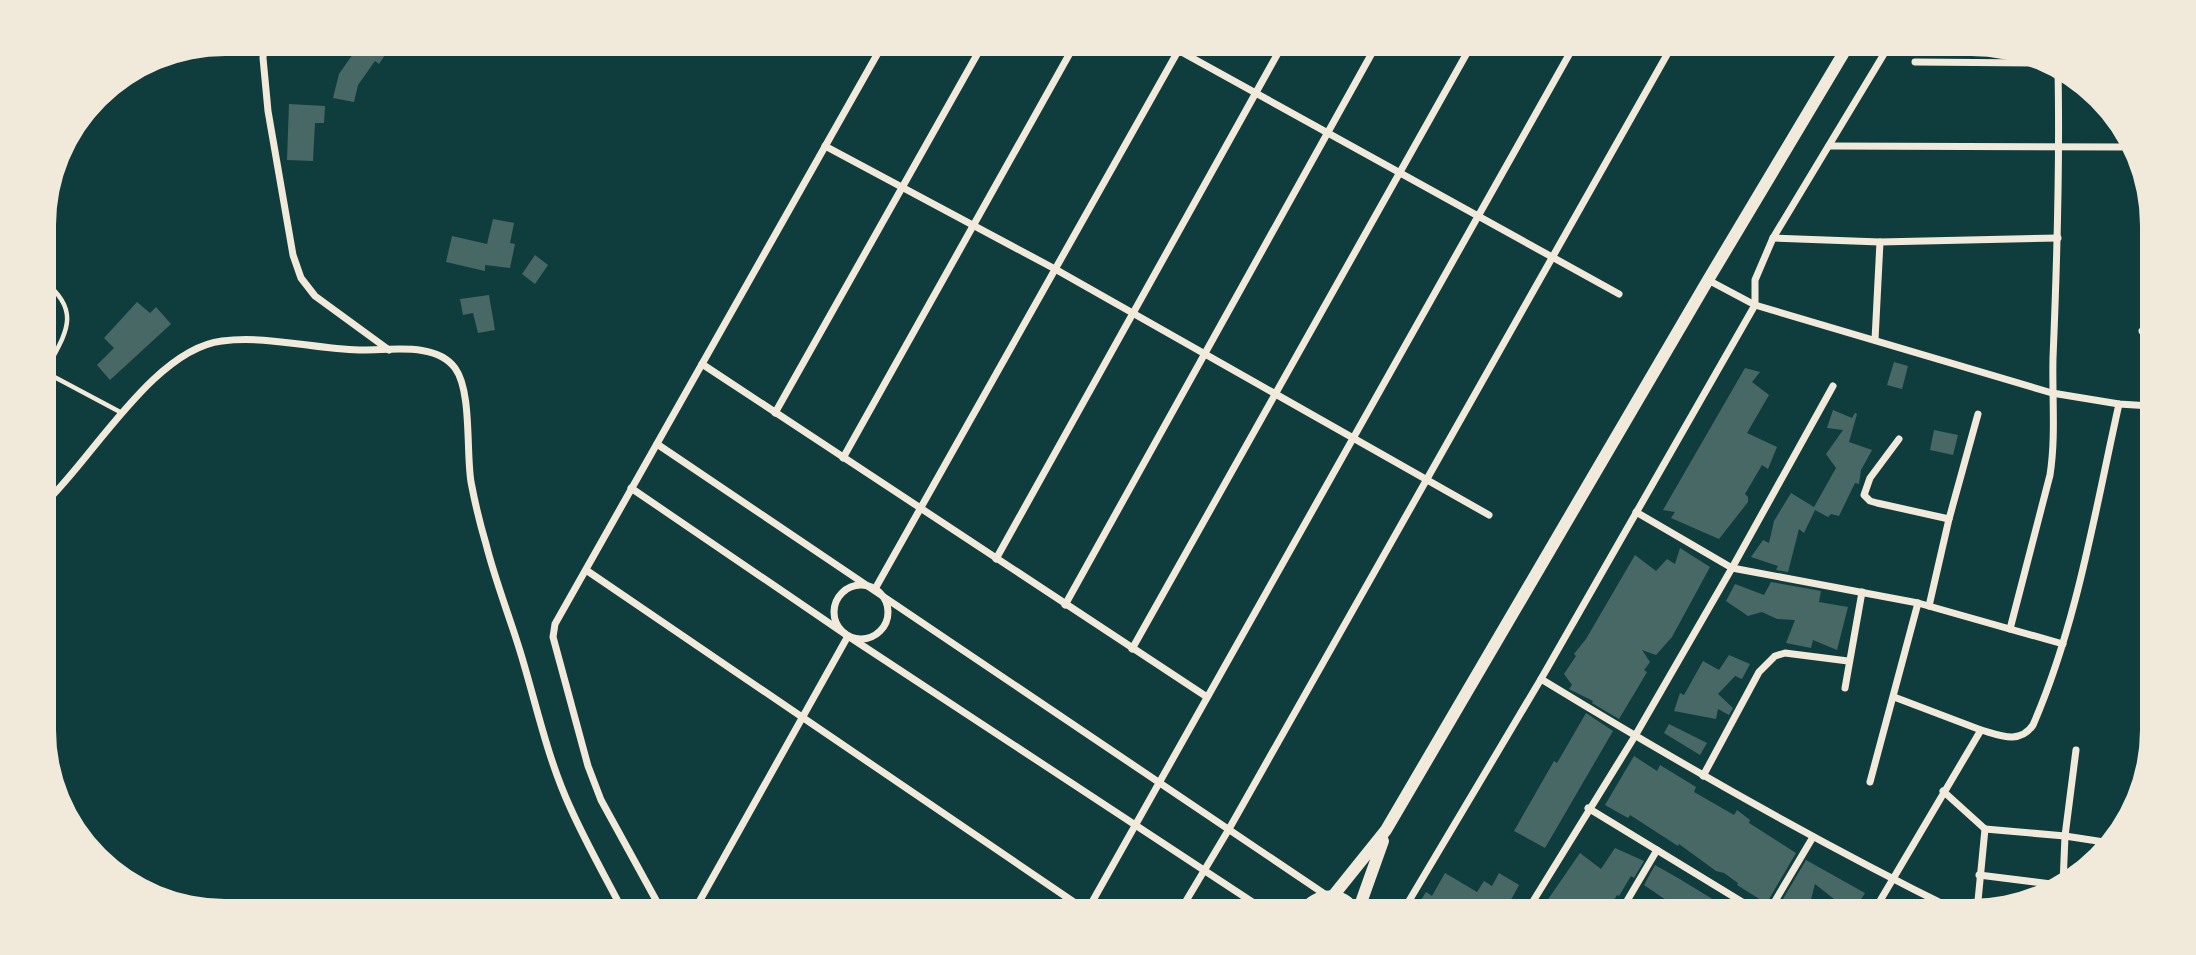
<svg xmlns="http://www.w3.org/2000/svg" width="2196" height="955" viewBox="0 0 2196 955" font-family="'Playfair Display',serif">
	<rect width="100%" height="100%" fill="#0f3d3e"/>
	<g fill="#486865">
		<polygon points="360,44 392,44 379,64 375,61 358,85 354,102 333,98 339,74"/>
		<polygon points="289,104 325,106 324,123 315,123 313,161 287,160"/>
		<polygon points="493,219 514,223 510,243 515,244 510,268 485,265 485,271 446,262 452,236 487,244"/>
		<polygon points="535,255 548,265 535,284 522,274"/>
		<polygon points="489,295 495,330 478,333 473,313 463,315 460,299"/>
		<polygon points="137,302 150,313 156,307 171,324 110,380 97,365 114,348 104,338"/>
		<polygon points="1894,362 1908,366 1902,389 1887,385"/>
		<polygon points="1745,368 1760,372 1752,382 1769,395 1747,433 1777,447 1768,469 1762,465 1745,494 1748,497 1748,502 1719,539 1671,518 1675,512 1663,510"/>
		<polygon points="1833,410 1852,418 1855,413 1857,414 1849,442 1872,450 1861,470 1859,484 1855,483 1839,516 1831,514 1828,517 1815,510 1804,533 1799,529 1788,572 1776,570 1778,566 1751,557 1763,540 1769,543 1774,521 1791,493 1814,507 1836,468 1826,454 1843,430 1827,428"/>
		<polygon points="1934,430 1958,435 1953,455 1930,450"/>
		<polygon points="1680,548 1710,567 1672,637 1656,655 1642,650 1650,662 1644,670 1647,672 1637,689 1619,719 1592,703 1593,701 1569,689 1572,685 1564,674 1576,656 1574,654 1586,639 1635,555 1656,571 1667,559 1675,564"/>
		<polygon points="1771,582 1821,591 1819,602 1848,607 1837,650 1813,640 1811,648 1786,643 1795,620 1777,619 1762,612 1748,616 1726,601 1735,584 1764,595"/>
		<polygon points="1729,655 1750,664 1742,679 1735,676 1718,694 1733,708 1729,715 1718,709 1716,719 1674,711 1680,693 1684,695 1703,661 1719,670"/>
		<polygon points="1586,713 1613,731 1545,848 1514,831 1554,761 1557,763"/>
		<polygon points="1669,724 1707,743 1700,755 1664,733"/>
		<polygon points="1634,756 1657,771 1660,765 1696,787 1694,792 1734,815 1737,810 1750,820 1749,823 1796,853 1765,906 1760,902 1761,900 1737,885 1738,883 1724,873 1716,871 1679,844 1678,846 1630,815 1628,818 1605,805"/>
		<polygon points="1615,848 1644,861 1634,878 1631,876 1619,896 1617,895 1607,911 1540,911 1580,853 1601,869"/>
		<polygon points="1806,860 1865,893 1854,911 1849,911 1815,884 1808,911 1776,911"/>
		<polygon points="1655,865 1678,878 1732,911 1672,911 1663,904 1666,900 1644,885"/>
		<polygon points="1445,873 1477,892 1484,881 1492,886 1499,873 1519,885 1505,911 1414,911 1426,892 1432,896"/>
	</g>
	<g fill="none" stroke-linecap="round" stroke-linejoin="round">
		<g stroke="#f1e9da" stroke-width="4.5">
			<path d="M44,281C84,313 64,335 45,372"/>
			<polyline points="45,372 122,413"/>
		</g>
		<g stroke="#f1e9da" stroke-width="7">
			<polyline points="264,44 263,58 268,111 293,255 301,278 315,296 389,350"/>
			<polyline points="1167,44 1619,294"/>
			<polyline points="1915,62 2047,63"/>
			<polyline points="825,146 1055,269 1489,515"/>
			<polyline points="1829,146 2128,147"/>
			<polyline points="1773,238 1880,242 2058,238"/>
			<polyline points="1708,280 1755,305 2052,393 2119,404 2151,406"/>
			<polyline points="2142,331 2151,330"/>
			<polyline points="1875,340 1880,242"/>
			<polyline points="702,364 1207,697"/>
			<polyline points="775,413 983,44"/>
			<polyline points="1899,439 1870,478 1864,495 1870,501 1877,503 1949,519"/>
			<polyline points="657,444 1326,895"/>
			<polyline points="843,458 1075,44"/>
			<polyline points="631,488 848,636 1266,911"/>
			<path d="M45,503C92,459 154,349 222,341C267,335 314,349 359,350C388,351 435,341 455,368C472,391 466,452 471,482C475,503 480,524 486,544C495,580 509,615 520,651C536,703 547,757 570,807C586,843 605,876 623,911"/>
			<polyline points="1636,512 1732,568 1918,603 2063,644"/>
			<polyline points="996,559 1283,44"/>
			<polyline points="586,570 1087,911"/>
			<circle cx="861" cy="612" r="27"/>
			<polyline points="875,589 1182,44"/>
			<polyline points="1065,605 1377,44"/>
			<polyline points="1929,606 1949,519 1978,414"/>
			<path d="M2010,629L2050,475C2056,437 2052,397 2053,358C2057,262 2060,167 2058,71"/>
			<polyline points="1132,649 1472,44"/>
			<path d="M1541,679C1677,762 1815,841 1957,911"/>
			<polyline points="1845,688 1862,592"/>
			<polyline points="1894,697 1981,730"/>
			<polyline points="1703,776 1759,672 1775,656 1785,653 1848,661"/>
			<polyline points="1870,782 1918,603"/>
			<polyline points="1943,791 1985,829"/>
			<polyline points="1588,808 1757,911"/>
			<polyline points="1985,829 2065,836 2104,842"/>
			<polyline points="1979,875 2059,885"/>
			<polyline points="2063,884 2065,836 2076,750"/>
			<polyline points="662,911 601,800 588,766 553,637 555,624 883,44"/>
			<polyline points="694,911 848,636"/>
			<polyline points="1087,911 1575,44"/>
			<polyline points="1180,911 1229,829 1673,44"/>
			<polyline points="1403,911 1541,679 1755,305 1755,280 1773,238 1890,44"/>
			<polyline points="1527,911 1635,736 1732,568 1833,386"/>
			<polyline points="1621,911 1657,850"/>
			<polyline points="1769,911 1813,837"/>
			<path d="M1874,911L1981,730C1999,735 2020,745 2033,725C2077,624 2095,511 2119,404"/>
			<polyline points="1977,911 1985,829"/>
		</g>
		<g stroke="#f1e9da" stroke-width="12">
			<polyline points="1333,896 1386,830 1708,280 1849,44"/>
			<path d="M1303,911C1317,892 1342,891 1355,911"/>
			<polyline points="1358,911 1383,841"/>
		</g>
	</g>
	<path d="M0 0H2196V955H0ZM225 56H1971A169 169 0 0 1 2140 225V730A169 169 0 0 1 1971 899H225A169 169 0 0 1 56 730V225A169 169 0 0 1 225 56Z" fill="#f1e9da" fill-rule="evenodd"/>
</svg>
